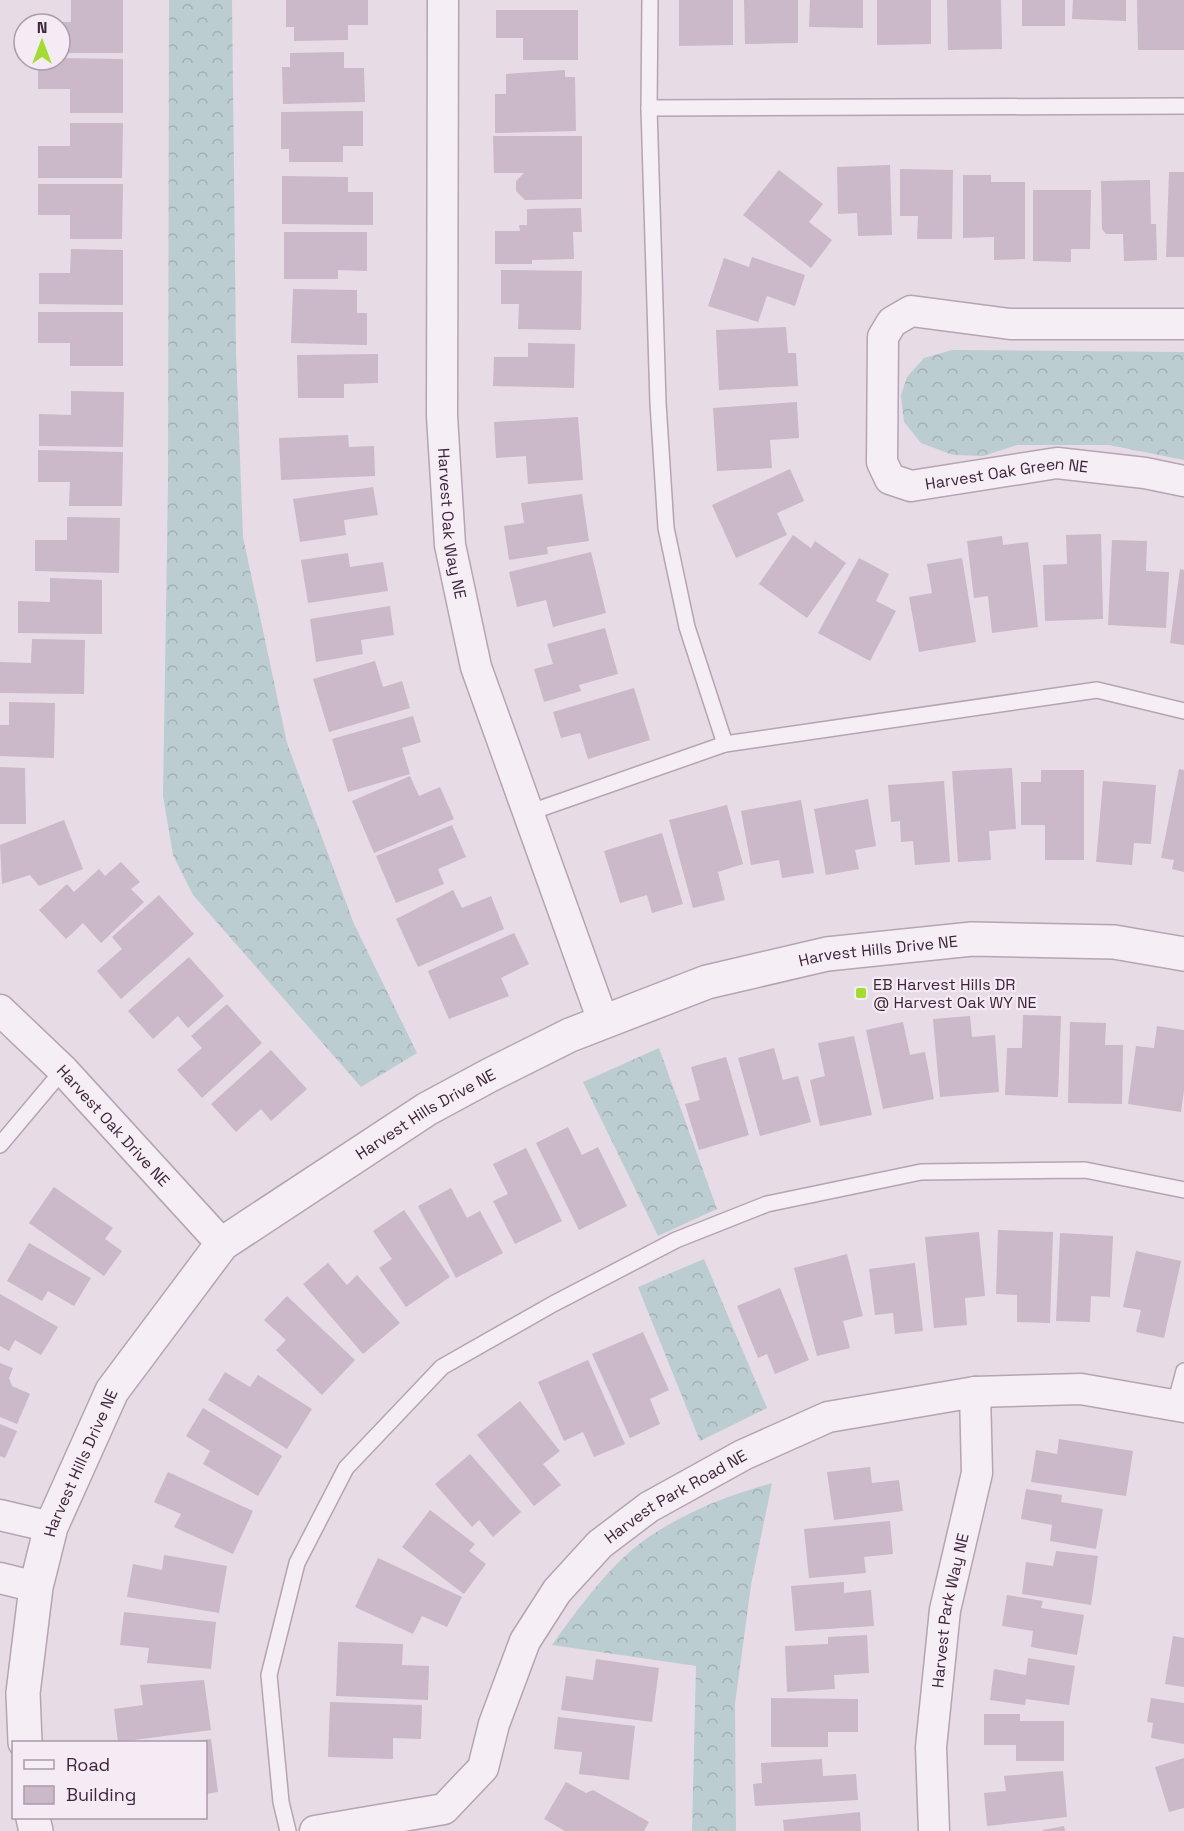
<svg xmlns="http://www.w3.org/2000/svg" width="1184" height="1831" viewBox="0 0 1184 1831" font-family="'Space Grotesk',sans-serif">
	<defs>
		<pattern id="forest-crowns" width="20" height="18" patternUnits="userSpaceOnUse" patternTransform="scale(1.5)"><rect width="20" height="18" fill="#bccdd2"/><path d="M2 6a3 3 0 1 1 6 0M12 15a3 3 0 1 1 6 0" fill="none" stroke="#a3b0b5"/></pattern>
	</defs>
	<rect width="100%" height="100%" fill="#e7dbe6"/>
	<g fill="url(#forest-crowns)">
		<polygon points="169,0 232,0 236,352 243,537 287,743 354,924 417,1053 361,1087 193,895 173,855 163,796 168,484"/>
		<polygon points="952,350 1184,352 1184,460 1109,445 1017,445 983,456 953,455 921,443 904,422 901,395 907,377 924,358"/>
		<polygon points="659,1048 717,1209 658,1236 583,1082"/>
		<polygon points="704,1259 767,1408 700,1441 638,1287"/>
		<path d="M772,1483L751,1585L735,1704L736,1831H692L696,1666L552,1645C578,1609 607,1568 643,1541C682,1513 727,1496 772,1483Z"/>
	</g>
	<g fill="#cbb8c9">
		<polygon points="71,0 123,0 123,53 60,53 60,24 39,24 39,22 71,22"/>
		<polygon points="286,0 368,0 368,25 348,25 348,40 294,41 294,27 286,27"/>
		<polygon points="679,0 733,0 733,45 679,46"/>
		<polygon points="744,0 798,0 798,43 745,44"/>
		<polygon points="810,0 863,0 863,28 809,27"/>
		<polygon points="877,0 931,0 931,44 877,45"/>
		<polygon points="947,0 1001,0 1002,49 948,50"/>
		<rect x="1022" y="0" width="43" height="26"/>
		<polygon points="1073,0 1126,0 1126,21 1072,19"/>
		<polygon points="1137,0 1184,0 1184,50 1138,50"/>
		<polygon points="496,10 578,10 578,60 523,60 523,38 496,38"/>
		<polygon points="344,52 344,68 364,68 365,102 283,104 282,67 290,67 290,53"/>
		<polygon points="60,58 123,59 123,113 70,113 70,89 38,89 38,60"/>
		<polygon points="565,70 565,77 575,77 576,131 495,133 495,94 506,94 506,74"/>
		<polygon points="363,111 363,146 343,146 343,162 289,162 289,149 281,149 281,112"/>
		<polygon points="70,123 123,123 122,178 38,178 38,146 70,146"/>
		<polygon points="493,136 582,136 582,199 525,200 516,191 516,181 524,173 494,173"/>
		<polygon points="890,165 892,235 858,236 857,213 838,214 837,167"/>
		<polygon points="900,169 953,170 952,239 917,239 918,216 900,216"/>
		<polygon points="779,170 823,204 809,222 832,240 811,268 743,215"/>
		<polygon points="1169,172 1184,172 1184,257 1166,257"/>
		<polygon points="963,175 991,175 991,182 1025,182 1025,259 994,260 994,237 963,238"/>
		<polygon points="282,176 348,177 348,192 373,192 373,225 282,224"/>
		<polygon points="1150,180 1151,224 1156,224 1157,260 1124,261 1123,234 1106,234 1102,229 1101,181"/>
		<polygon points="38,184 123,184 122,239 70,239 70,215 38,215"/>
		<polygon points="1033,190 1091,190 1090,249 1071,249 1071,262 1033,261"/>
		<polygon points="581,208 582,232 573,232 574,259 532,260 532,264 495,264 495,231 520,231 519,225 527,225 527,209"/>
		<polygon points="284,232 367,232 367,271 338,270 338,279 284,279"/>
		<polygon points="71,249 123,250 123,305 39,304 39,273 70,273"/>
		<polygon points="752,257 805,275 795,306 767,296 758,322 708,306 724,258 749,267"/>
		<polygon points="501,270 582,271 581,330 518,329 519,304 501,304"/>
		<polygon points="293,289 357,290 357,313 367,313 367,345 291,343"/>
		<polygon points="38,312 123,312 123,366 70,366 70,343 38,343"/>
		<polygon points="786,327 788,353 796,353 798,386 719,390 716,330"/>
		<polygon points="528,343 575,344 574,388 493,386 494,357 528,357"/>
		<polygon points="378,354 378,383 344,384 344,398 298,398 297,355"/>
		<polygon points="71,391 124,392 123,447 39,446 39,414 71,415"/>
		<polygon points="797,402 799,438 770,440 772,468 717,471 713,408"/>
		<polygon points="578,417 583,480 528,484 526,456 496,458 494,422"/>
		<polygon points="348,435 349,447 374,446 375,476 281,480 279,438"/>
		<polygon points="38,450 123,452 122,506 69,506 70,482 38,482"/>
		<polygon points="790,469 804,501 777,513 787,535 736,558 712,505"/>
		<polygon points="373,487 378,515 344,520 346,535 300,542 293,499"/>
		<polygon points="582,494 589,541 547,547 548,554 509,560 504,526 524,523 521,503"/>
		<polygon points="67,517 120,518 119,573 35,571 35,540 67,540"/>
		<polygon points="1101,534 1103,619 1045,621 1043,565 1067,564 1066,535"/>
		<polygon points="793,535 811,548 815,541 846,563 807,618 759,584"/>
		<polygon points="1002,536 1003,545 1028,542 1038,627 992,633 988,596 974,598 967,541"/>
		<polygon points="1112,540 1147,541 1146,571 1169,572 1166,628 1108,625"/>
		<polygon points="591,552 606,613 553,627 546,600 517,607 509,572"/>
		<polygon points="348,553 350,567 383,562 388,591 308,603 301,560"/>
		<polygon points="859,558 889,574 876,601 896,611 870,661 818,633"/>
		<polygon points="962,558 976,642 919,652 909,597 932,593 927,564"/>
		<polygon points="1180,569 1184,570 1184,645 1170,643"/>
		<polygon points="50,578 102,580 102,634 18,633 18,601 50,602"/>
		<polygon points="390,606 394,635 361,640 363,654 316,662 310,619"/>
		<polygon points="605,628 618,674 579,685 581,691 544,702 534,669 553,664 547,644"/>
		<polygon points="32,639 85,640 84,694 0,693 0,662 31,663"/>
		<polygon points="375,661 383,687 402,681 410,708 329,732 313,679"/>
		<polygon points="634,688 650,740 588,759 580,733 561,738 553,712"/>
		<polygon points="9,702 55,703 54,758 0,756 0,725 9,725"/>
		<polygon points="413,716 421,742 402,748 410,774 348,792 332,739"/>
		<polygon points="0,767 25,768 26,824 0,824"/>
		<polygon points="1012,768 1016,829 989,831 991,860 958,862 952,771"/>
		<polygon points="1179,769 1184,770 1184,872 1172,869 1174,860 1161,858"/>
		<polygon points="1041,770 1084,770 1084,860 1045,860 1045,825 1021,825 1021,782 1041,782"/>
		<polygon points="410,776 419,796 440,787 454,819 374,853 352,801"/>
		<polygon points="944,781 950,862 915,865 913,841 901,842 900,821 891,822 888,785"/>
		<polygon points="1103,781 1156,785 1151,844 1134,843 1132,865 1096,862"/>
		<polygon points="868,799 876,846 855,850 859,869 826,875 814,809"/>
		<polygon points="801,800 814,873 782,878 779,860 751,865 741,811"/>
		<polygon points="727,805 743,864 718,872 725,900 693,908 669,820"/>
		<polygon points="64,820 83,869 39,886 30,875 2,884 0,845"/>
		<polygon points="452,825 466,857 438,869 444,884 396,903 376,856"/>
		<polygon points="662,833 683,904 652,913 647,895 620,903 604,851"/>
		<polygon points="121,862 140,882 131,889 144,902 101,943 83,923 66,939 39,910 67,884 74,892 99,869 105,876"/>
		<polygon points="453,890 462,908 491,896 504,929 418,967 396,919"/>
		<polygon points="159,895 194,934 121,999 97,971 122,949 112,937"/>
		<polygon points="514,933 529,964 501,978 509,996 449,1019 428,971"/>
		<polygon points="189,957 224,996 188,1028 178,1016 153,1039 128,1011"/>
		<polygon points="227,1004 262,1043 202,1098 177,1070 202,1048 191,1036"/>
		<polygon points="1023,1015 1061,1016 1058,1097 1005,1095 1007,1048 1022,1048"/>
		<polygon points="970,1016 972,1037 995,1035 999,1092 940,1097 933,1019"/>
		<polygon points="903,1022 910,1055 925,1052 934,1099 883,1109 866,1030"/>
		<polygon points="1070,1022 1106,1023 1105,1045 1123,1045 1122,1104 1068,1103"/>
		<polygon points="1157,1026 1184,1030 1184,1090 1181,1112 1128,1104 1136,1046 1154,1048"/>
		<polygon points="854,1036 872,1115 820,1126 810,1080 825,1076 818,1043"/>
		<polygon points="774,1048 783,1080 798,1076 811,1122 760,1136 738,1058"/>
		<polygon points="271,1050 307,1089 271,1121 261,1109 236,1132 211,1104"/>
		<polygon points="726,1057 749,1135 699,1150 685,1104 700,1100 691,1067"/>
		<polygon points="568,1127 582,1155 598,1147 627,1206 579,1230 536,1143"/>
		<polygon points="526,1148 562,1221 515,1244 493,1201 508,1194 493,1164"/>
		<polygon points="54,1187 113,1228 105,1239 122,1251 104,1276 29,1223"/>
		<polygon points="451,1188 467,1218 480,1211 503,1253 456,1278 418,1206"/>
		<polygon points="404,1210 450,1277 406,1307 379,1268 392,1259 373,1231"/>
		<polygon points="998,1230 1053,1232 1050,1323 1017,1322 1017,1295 996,1294"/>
		<polygon points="979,1232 985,1296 965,1298 967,1325 934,1328 925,1237"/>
		<polygon points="1060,1233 1113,1236 1110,1297 1091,1296 1090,1322 1056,1321"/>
		<polygon points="29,1243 91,1278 74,1306 48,1291 42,1301 7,1281"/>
		<polygon points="1136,1251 1181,1261 1164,1338 1136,1332 1141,1310 1123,1307"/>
		<polygon points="847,1254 863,1316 843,1321 850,1348 817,1356 794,1268"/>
		<polygon points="328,1263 347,1285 357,1275 400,1323 363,1354 303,1284"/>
		<polygon points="915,1263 923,1331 895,1334 893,1313 875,1315 869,1269"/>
		<polygon points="780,1288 809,1360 775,1374 767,1354 758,1358 737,1306"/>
		<polygon points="0,1294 58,1327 41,1355 15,1340 9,1351 0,1346"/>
		<polygon points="287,1296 355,1360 322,1395 276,1350 286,1340 264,1320"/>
		<polygon points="643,1332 669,1390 650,1399 660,1424 630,1438 592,1354"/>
		<polygon points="588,1360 625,1444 594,1457 583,1432 564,1441 538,1382"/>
		<polygon points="0,1363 13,1368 9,1378 12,1386 30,1394 17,1424 0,1417"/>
		<polygon points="225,1372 250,1387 258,1375 312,1409 287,1449 208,1400"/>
		<polygon points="520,1401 560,1451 543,1464 561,1485 534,1506 477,1435"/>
		<polygon points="203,1408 282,1456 258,1496 203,1464 210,1451 186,1436"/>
		<polygon points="0,1424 17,1431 5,1458 0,1456"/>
		<polygon points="1059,1439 1133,1451 1126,1496 1031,1482 1036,1450 1057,1454"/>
		<polygon points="470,1454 521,1512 493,1537 479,1520 472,1527 435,1484"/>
		<polygon points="870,1467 872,1483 899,1480 903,1511 834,1520 827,1472"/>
		<polygon points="168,1472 253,1511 233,1554 174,1527 181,1514 154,1502"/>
		<polygon points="1026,1489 1062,1495 1061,1502 1103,1509 1096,1549 1050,1541 1052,1525 1021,1519"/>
		<polygon points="430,1510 475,1544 469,1551 486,1564 464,1594 402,1547"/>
		<polygon points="890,1521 893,1554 864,1557 866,1573 809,1578 804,1529"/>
		<polygon points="1056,1551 1098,1556 1091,1605 1022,1594 1026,1562 1053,1566"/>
		<polygon points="164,1555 227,1566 219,1613 127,1597 133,1564 162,1570"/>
		<polygon points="378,1558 462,1597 447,1627 422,1616 413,1634 355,1607"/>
		<polygon points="844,1582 844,1593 871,1590 874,1626 795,1631 791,1586"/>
		<polygon points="1007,1595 1043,1601 1041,1608 1084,1615 1077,1655 1031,1647 1033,1631 1002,1626"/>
		<polygon points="124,1612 216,1622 211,1669 147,1663 149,1648 120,1645"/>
		<polygon points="867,1635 869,1673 834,1675 835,1689 787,1692 785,1646 828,1644 828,1637"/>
		<polygon points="1173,1636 1184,1638 1184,1687 1165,1684"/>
		<polygon points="338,1642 403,1644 402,1665 429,1666 428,1700 336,1696"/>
		<polygon points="1028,1658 1075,1666 1069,1705 1026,1699 1025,1705 990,1700 994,1669 1026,1675"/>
		<polygon points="596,1659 659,1668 652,1722 561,1710 566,1676 593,1680"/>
		<polygon points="204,1680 211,1730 118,1742 114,1709 143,1705 140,1685"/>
		<polygon points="771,1698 858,1699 858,1732 828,1732 828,1747 771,1747"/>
		<polygon points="1151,1698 1184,1703 1184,1744 1151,1738 1153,1723 1147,1722"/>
		<polygon points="330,1702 422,1705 421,1739 393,1738 393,1759 328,1757"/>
		<polygon points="984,1714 1020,1714 1020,1721 1064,1721 1064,1761 1016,1761 1016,1745 984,1745"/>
		<polygon points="558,1717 635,1726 629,1780 579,1774 582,1752 554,1749"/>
		<polygon points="211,1739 218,1792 206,1794 206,1742 193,1741"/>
		<polygon points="1184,1758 1184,1808 1169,1812 1155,1767"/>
		<polygon points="822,1759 823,1776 856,1774 858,1800 755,1806 753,1784 762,1783 761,1763"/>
		<polygon points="1063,1771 1067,1817 987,1826 984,1793 1006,1791 1004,1776"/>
		<polygon points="566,1782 586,1793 593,1790 649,1822 644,1831 565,1831 544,1819"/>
		<polygon points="860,1812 861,1831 784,1831 783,1820"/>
		<polygon points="1064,1826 1065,1831 1043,1831 1043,1830"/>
	</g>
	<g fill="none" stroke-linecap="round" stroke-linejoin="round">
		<g stroke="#b5a4b3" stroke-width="18">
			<g id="service">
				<polyline points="650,0 649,108 658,403 666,528 687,627 725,744"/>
				<polyline points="649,108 1184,106"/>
				<polyline points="528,813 725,744 1097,690 1184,711"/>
				<polyline points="0,1145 63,1070"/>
				<polyline points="1175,1404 1184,1371"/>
				<polyline points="288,1831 281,1802 269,1675 297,1563 346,1468 442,1367 553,1304 676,1240 767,1204 921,1172 1085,1170 1184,1190"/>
			</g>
		</g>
		<g stroke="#b5a4b3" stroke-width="33">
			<g id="minor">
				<path id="s1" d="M443,0L442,416L450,545L476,667L603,1021"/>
				<path id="s2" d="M1184,324H1010L911,311L892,322L883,337L882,462L890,479L911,486L1057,463L1145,473L1184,481"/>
				<path id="s3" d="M0,1010L63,1070L222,1244"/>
				<polyline points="0,1515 51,1527"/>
				<polyline points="0,1578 36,1587"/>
				<path id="s4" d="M315,1831L444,1809L483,1768L494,1724L525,1641L557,1591L600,1544L649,1507L743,1455L828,1417L975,1392L1081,1389L1184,1407"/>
				<path id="s5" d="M934,1831L931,1747L945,1610L977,1473L975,1392"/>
			</g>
		</g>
		<g stroke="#b5a4b3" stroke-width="36">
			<g id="tertiary">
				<path id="s6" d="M25,1742L23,1693L36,1587L51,1527L112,1391L222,1244L427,1109L490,1075L570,1035L707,982L827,954L972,939L1114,942L1184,954"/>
				<polyline points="33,1818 36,1831"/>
			</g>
		</g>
		<use href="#service" stroke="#f5eef5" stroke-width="15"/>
		<use href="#minor" stroke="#f5eef5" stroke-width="30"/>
		<use href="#tertiary" stroke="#f5eef5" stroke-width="33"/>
	</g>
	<rect fill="#a4db32" stroke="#f5ebf4" stroke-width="2" x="855" y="987" width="12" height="12" rx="3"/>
	<g text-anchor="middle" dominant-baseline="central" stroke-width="4.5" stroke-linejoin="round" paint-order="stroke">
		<g font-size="16" fill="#3f243c" stroke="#f5ebf4">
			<text stroke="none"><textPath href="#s2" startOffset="576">Harvest Oak Green NE</textPath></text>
			<text stroke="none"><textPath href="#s1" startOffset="524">Harvest Oak Way NE</textPath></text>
			<text stroke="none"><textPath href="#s6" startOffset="1278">Harvest Hills Drive NE</textPath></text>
			<text stroke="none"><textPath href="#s6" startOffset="792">Harvest Hills Drive NE</textPath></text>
			<text stroke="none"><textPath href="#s3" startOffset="162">Harvest Oak Drive NE</textPath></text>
			<text stroke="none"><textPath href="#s6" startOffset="288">Harvest Hills Drive NE</textPath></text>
			<text stroke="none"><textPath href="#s4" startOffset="534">Harvest Park Road NE</textPath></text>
			<text stroke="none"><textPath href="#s5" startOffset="222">Harvest Park Way NE</textPath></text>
		</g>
		<g font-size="16" fill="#3f243c" stroke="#f5ebf4" text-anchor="start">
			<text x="873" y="984">EB Harvest Hills DR<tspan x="873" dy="18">@ Harvest Oak WY NE</tspan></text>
		</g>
	</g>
	<rect x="12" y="1741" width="195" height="78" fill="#f5ebf4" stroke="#ac9baa" stroke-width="1.5"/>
	<rect x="24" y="1760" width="30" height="9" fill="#f5eef5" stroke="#ac9baa" stroke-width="1.5"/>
	<text x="66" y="1771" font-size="18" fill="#3f243c">Road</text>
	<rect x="24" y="1786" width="30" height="18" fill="#cbb8c9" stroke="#ac9baa" stroke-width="1.5"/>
	<text x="66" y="1801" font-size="18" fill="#3f243c">Building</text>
	<g transform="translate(42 42)"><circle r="28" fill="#f5ebf4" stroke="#ac9baa" stroke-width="1.5"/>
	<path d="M0-4.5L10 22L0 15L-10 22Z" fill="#a4db32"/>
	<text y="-9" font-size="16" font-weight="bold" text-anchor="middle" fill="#3f243c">N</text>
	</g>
</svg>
